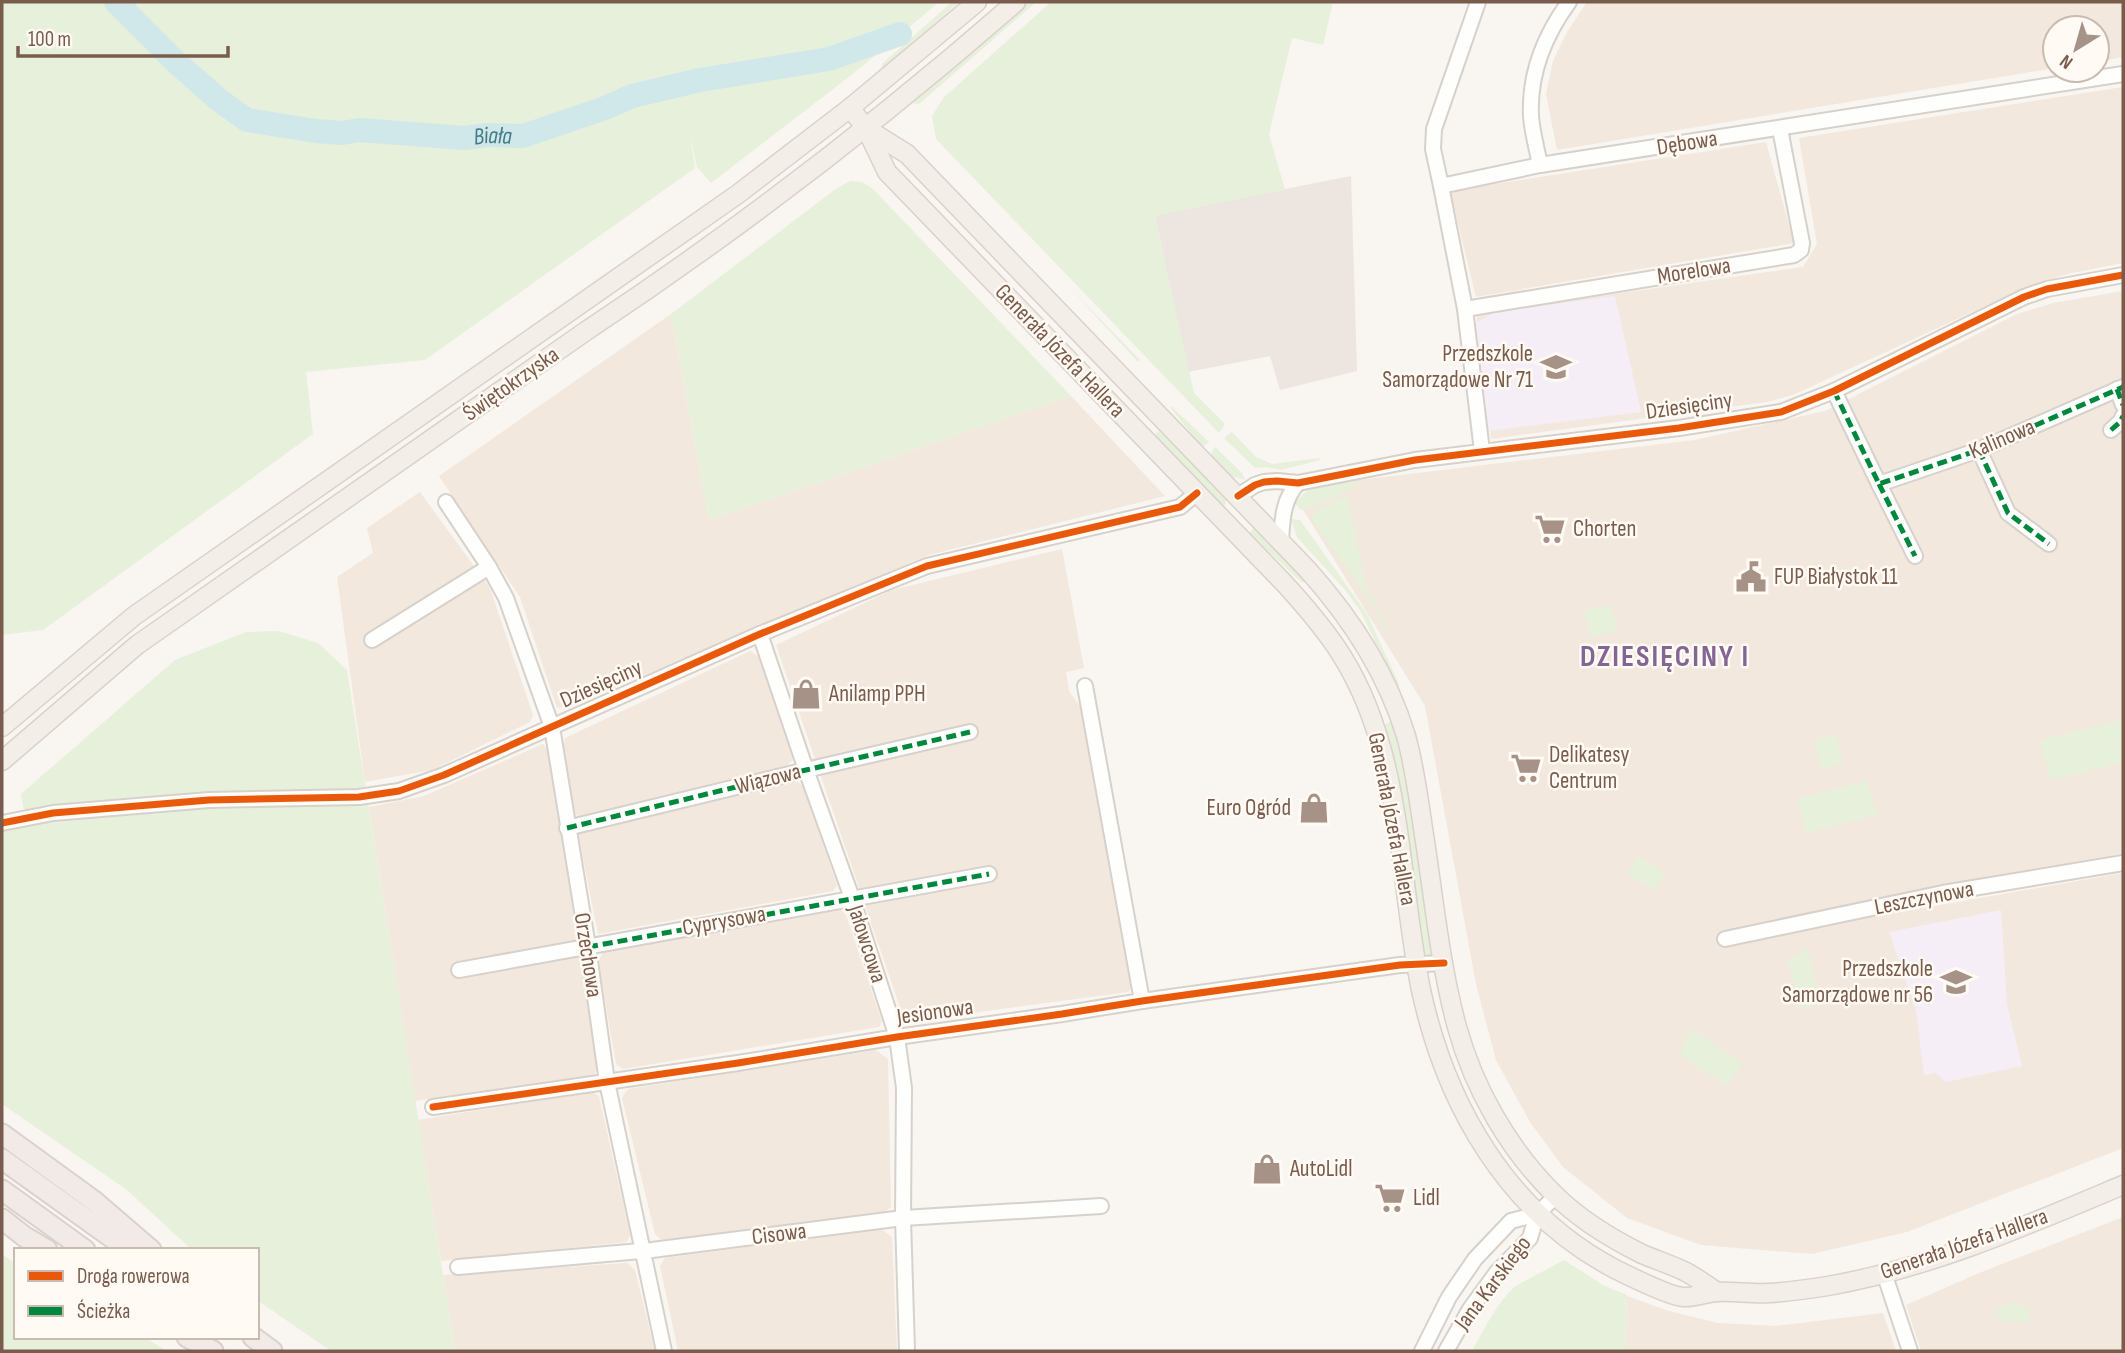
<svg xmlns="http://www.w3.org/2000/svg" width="2125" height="1353" viewBox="0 0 2125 1353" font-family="'Sofia Sans Condensed',sans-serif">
	<rect width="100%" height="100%" fill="#f9f5f0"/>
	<g fill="#f2e8de">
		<polygon points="1587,2 2123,2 2123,57 2097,62 2097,28 2055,28 2055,68 1557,150 1546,94 1553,61 1567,32"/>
		<polygon points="2123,87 2123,263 2067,274 2024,288 1793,395 1767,402 1491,439 1476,314 1803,267 1817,244 1799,138"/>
		<polygon points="1766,142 1794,243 1476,297 1450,191"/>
		<polygon points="2123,291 2123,853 1870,901 1871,917 2123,873 2123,1148 1907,1232 1812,1254 1701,1245 1627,1218 1563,1167 1530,1122 1496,1060 1476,984 1425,706 1297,500 1342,482 1695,440 1825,411 2017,314 2053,303"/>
		<polygon points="671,314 709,520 1071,396 1165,496 929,555 572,706 557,708 520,597 439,476"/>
		<polygon points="420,492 490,588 533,715 530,722 432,770 365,782 337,577 373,553 367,528"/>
		<polygon points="1062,549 1084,668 1066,672 1069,691 1081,708 1134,984 1128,992 905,1022 776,645 892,590"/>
		<polygon points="750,651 759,657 793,759 787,766 582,818 575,814 563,748 565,738"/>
		<polygon points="543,744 548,750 598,1070 594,1075 415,1101 369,807 424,796"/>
		<polygon points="795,779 803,787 837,885 833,891 598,934 578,833"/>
		<polygon points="838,907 846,915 882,1022 879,1027 623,1069 616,1064 598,961 605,950"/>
		<polygon points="876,1050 888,1059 891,1207 881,1215 662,1240 655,1234 622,1098 628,1089"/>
		<polygon points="592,1092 599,1096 630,1234 627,1242 441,1261 418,1120"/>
		<polygon points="2123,1217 2123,1351 1921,1351 1906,1305 1979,1273"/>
		<polygon points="881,1229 892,1237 897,1351 678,1351 660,1266 665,1258"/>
		<polygon points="627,1263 635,1270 655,1351 455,1351 443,1275"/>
		<polygon points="1627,1296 1669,1311 1718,1323 1775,1326 1883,1313 1896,1351 1625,1351"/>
	</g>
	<polygon fill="#ede5e0" points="1351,176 1357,371 1280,390 1270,356 1188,372 1155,215"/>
	<g fill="#f6eef6">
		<polygon points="1615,296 1641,412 1488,431 1475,323 1496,312"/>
		<polygon points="2001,910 2007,1004 2022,1066 1946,1082 1936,1073 1924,1075 1916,1010 1889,932"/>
	</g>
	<g fill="#e7f0db">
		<polygon points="2,2 939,2 854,73 711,183 697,167 690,136 695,168 425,360 306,372 313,434 43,630 2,635"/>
		<polygon points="952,2 959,2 882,69 882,64"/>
		<polygon points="1028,2 1036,2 919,104 912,103"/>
		<polygon points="1051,2 1333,2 1323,45 1292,38 1269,134 1285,190 1155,216 1194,393 1225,424 1219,433 936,139 932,116 944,97"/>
		<polygon points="851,181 862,182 872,188 1071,396 709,520 671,314 837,188"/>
		<polygon points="1070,288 1140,360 1138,362"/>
		<polygon points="1170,407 1172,407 1209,442 1202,447"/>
		<polygon points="1159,431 1227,498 1224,508 1154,435"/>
		<polygon points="1232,432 1256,457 1272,464 1320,458 1320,460 1281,470 1266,467 1255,468 1224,438"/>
		<polygon points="1215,447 1242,473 1245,480 1231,476 1210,455"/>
		<polygon points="1349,480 1360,485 1310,508 1301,510 1294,503 1308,490"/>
		<polygon points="1348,495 1366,587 1378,607 1395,650 1375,608 1312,520 1314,512"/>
		<polygon points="1291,519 1300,520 1367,614 1399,684 1398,689 1361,612 1346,591 1297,537"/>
		<polygon points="1255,527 1305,580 1302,583 1249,533"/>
		<polygon points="1611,605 1618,631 1590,637 1584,611"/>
		<polygon points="279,631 318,643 347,670 455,1351 331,1351 257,1300 257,1250 192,1250 127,1190 2,1104 2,831 26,823 21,794 175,660 246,632"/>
		<polygon points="2123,720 2123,763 2050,780 2040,740"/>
		<polygon points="1391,721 1407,782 1434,959 1424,953 1398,783 1384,725"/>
		<polygon points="1837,735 1843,764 1821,769 1814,739"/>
		<polygon points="1868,780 1877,815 1806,833 1797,799"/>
		<polygon points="1638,856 1665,873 1654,891 1627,873"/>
		<polygon points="1808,948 1819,1005 1800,1009 1788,961"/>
		<polygon points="1690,1028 1743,1063 1727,1086 1680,1055"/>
		<polygon points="2,1254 16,1264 16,1337 144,1337 167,1351 2,1351"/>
		<path d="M1564,1260L1603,1285L1627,1295L1625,1351H1472C1484,1329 1496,1305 1514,1287Z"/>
		<polygon points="2015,1303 2029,1309 2028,1323 1999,1320 1997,1308"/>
	</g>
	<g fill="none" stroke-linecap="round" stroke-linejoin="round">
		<path stroke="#d0e8ea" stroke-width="24" id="s1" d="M116,2L177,63L219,100L247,120L316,131L342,133L360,130L464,138L487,135L523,136L605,108L632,96L700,80L829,59L900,34"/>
		<g stroke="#d7d1cb" stroke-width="18">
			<g id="minor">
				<polyline points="1478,2 1434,129 1433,149 1441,186 1540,165 2123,74"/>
				<path d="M1540,165C1537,149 1532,132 1531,116C1529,74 1545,35 1569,2"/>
				<polyline points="1441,186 1465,309 1482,451"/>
				<polyline points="1465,309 1794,255 1801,250 1802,243 1780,129"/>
				<polyline points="2117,389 2123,405"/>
				<polyline points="1834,391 1879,484 1979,450 2123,387"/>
				<polyline points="2111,430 2120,422 2123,416"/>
				<polyline points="1979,450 2008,513 2049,544"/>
				<polyline points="1879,484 1915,556"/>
				<polyline points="1238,496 1255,485 1264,482 1277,481 1298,483 1415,460 1679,428 1781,412 1834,391 2024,297 2047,289 2123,275"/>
				<polyline points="446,502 489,567 506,598 552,727 588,947 607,1082 664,1351"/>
				<path d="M1281,542C1282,520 1283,499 1298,483"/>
				<polyline points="760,634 806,770 852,898 897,1037 904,1088 903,1218 907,1351"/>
				<polyline points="372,640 489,567"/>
				<polyline points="1085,686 1142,1001"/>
				<polyline points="2,823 53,813 209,800 359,797 399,791 444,775 760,634 927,566 1180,507 1197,493"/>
				<polyline points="567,828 806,770 970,732"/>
				<polyline points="1725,939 1943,893 2123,863"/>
				<polyline points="459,970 989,874"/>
				<polyline points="433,1107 738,1063 897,1037 1062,1014 1142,1001 1400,965 1444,963"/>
				<polyline points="458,1267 652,1250 903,1218 1101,1206"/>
				<polyline points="1884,1273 1910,1351"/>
				<polyline points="1422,1351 1449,1297 1475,1259 1511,1221 1537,1214 1556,1196"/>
				<polyline points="1446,1351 1470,1309 1497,1272 1530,1238 1537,1214"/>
			</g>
		</g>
		<g stroke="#dad1cc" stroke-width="21">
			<g id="major">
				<path d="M850,108L866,128L887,172L1284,583C1305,606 1326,630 1342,656C1404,755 1398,879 1421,990C1446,1106 1508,1213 1615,1269C1629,1276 1669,1296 1683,1297C1693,1298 1705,1293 1716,1292C1733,1291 1751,1294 1769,1293C1788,1292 1809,1289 1828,1286C1930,1268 2028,1225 2123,1185"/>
				<path d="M867,129L907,154L1307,569C1351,618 1387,673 1406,736C1415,768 1419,802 1424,835C1434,899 1440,965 1457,1027C1474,1089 1509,1150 1555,1195C1580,1220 1610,1238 1642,1254C1656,1260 1672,1265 1686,1272C1697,1278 1707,1285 1717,1292"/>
				<polyline points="2,727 134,616 738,194 850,108 977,2"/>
				<path d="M2,761L137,645L586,331C737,231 880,121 1016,2"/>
			</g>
		</g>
		<g stroke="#dad1cc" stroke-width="23">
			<g id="highway">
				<polyline points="2,1134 94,1201 151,1250"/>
				<polyline points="2,1159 129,1250"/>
				<polyline points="2,1190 85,1250"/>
				<polyline points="2,1219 25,1237 47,1250"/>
				<polyline points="187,1337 213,1351"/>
				<polyline points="253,1337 272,1351"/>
			</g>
		</g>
		<use href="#minor" stroke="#fefefd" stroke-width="14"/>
		<use href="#major" stroke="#f3eee8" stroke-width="18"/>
		<use href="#highway" stroke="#f2eae7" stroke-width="19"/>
		<g stroke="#00873e" stroke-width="5" stroke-dasharray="10 5" stroke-linecap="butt">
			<polyline points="2117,389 2123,405"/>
			<polyline points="1834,391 1879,484 1979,450 2123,387"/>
			<polyline points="2111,430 2120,422 2123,416"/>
			<polyline points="1979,450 2008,513 2049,544"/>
			<polyline points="1879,484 1915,556"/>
			<polyline points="567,828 806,770 970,732"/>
			<polyline points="588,947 989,874"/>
		</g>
		<g stroke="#fffaf3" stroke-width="11">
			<g id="cycleway">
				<polyline points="1238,496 1255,485 1264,482 1277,481 1298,483 1415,460 1679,428 1781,412 1834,391 2024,297 2047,289 2123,275"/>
				<polyline points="2,823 53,813 209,800 359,797 399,791 444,775 760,634 927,566 1180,507 1197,493"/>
				<polyline points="433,1107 738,1063 897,1037 1062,1014 1142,1001 1400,965 1444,963"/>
			</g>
		</g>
		<use href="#cycleway" stroke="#e8590c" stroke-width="7"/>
	</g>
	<defs>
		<g id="school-bare" transform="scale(2.415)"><path d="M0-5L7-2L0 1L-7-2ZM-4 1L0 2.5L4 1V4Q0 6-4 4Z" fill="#a69286" stroke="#fffaf3" stroke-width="2.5" paint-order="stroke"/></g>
		<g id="supermarket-bare" transform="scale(2.415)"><path d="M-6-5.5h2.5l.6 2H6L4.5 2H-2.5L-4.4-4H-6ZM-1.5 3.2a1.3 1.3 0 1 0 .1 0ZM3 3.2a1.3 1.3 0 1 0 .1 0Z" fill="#a69286" stroke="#fffaf3" stroke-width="2.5" paint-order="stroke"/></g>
		<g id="civic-bare" transform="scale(2.415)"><path d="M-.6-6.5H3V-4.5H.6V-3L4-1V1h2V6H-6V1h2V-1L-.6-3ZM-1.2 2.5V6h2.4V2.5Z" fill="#a69286" stroke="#fffaf3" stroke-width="2.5" paint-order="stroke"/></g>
		<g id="shop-bare" transform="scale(2.415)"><path d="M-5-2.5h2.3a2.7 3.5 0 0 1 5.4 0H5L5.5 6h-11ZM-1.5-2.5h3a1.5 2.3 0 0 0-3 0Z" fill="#a69286" stroke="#fffaf3" stroke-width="2.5" paint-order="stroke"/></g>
	</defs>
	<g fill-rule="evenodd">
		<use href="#school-bare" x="1556" y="367"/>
		<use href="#supermarket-bare" x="1550" y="529"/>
		<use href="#civic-bare" x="1751" y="577"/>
		<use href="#shop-bare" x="806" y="694"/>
		<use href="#supermarket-bare" x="1526" y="768"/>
		<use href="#shop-bare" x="1314" y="808"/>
		<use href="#school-bare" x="1956" y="982"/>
		<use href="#shop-bare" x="1267" y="1169"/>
		<use href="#supermarket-bare" x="1390" y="1198"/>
	</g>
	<g text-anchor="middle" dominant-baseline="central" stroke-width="5" stroke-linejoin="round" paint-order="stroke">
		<g font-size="23" fill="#7a5c4d" stroke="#fffaf3">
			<text transform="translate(1687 143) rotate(-9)">Dębowa</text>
			<text transform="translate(1694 271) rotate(-9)">Morelowa</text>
			<text transform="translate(1060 351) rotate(46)">Generała Józefa Hallera</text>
			<text transform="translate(511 384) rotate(-35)">Świętokrzyska</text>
			<text transform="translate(1689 406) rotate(-8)">Dziesięciny</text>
			<text transform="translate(2002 439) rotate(-23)">Kalinowa</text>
			<text transform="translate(601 684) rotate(-24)">Dziesięciny</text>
			<text transform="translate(768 779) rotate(-14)">Wiązowa</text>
			<text transform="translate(1392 819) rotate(79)">Generała Józefa Hallera</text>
			<text transform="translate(1924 898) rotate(-11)">Leszczynowa</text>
			<text transform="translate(724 921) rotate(-10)">Cyprysowa</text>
			<text transform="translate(867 944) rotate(72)">Jałowcowa</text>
			<text transform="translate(588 955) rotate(81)">Orzechowa</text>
			<text transform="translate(935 1012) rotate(-8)">Jesionowa</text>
			<text transform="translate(779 1234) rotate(-7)">Cisowa</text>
			<text transform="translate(1964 1244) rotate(-19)">Generała Józefa Hallera</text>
			<text transform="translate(1493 1283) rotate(-53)">Jana Karskiego</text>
		</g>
		<g font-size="23" fill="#7a5c4d" stroke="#fffaf3" text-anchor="start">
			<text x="1533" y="354" text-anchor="end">Przedszkole<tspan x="1533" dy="26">Samorządowe Nr 71</tspan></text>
			<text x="1573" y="529">Chorten</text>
			<text x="1774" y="577">FUP Białystok 11</text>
			<text x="829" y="694">Anilamp PPH</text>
			<text x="1549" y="755">Delikatesy<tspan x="1549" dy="26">Centrum</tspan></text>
			<text x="1291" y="808" text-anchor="end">Euro Ogród</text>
			<text x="1933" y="969" text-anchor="end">Przedszkole<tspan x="1933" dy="26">Samorządowe nr 56</tspan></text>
			<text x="1290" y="1169">AutoLidl</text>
			<text x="1413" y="1198">Lidl</text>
		</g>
		<g font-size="24" font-style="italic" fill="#437c86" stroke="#fffaf3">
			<text stroke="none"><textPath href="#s1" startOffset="424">Biała</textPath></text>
		</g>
		<g font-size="30" font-weight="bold" letter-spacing="2" fill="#846695" stroke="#fffaf3">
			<text x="1665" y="657">DZIESIĘCINY I</text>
		</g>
	</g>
	<rect width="2125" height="1353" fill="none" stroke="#7a5c4d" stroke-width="7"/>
	<rect x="14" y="1248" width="245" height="91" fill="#fffaf3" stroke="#cabbb1" stroke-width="2"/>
	<rect x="28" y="1271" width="35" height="10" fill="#e8590c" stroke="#cabbb1" stroke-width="2"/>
	<text x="77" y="1283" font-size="21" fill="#7a5c4d">Droga rowerowa</text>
	<rect x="28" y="1306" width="35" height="10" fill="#00873e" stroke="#cabbb1" stroke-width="2"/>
	<text x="77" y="1318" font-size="21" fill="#7a5c4d">Ścieżka</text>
	<g transform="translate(2076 49) rotate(217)"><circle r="33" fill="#fffaf3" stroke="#cabbb1" stroke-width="2"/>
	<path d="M0-5L12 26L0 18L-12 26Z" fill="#a69286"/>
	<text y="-10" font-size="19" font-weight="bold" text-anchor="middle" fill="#7a5c4d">N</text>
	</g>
	<path d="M18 46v10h210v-10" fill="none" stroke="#7a5c4d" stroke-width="3.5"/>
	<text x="28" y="46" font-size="21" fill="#7a5c4d" stroke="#fffaf3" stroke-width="5" paint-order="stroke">100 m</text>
</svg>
